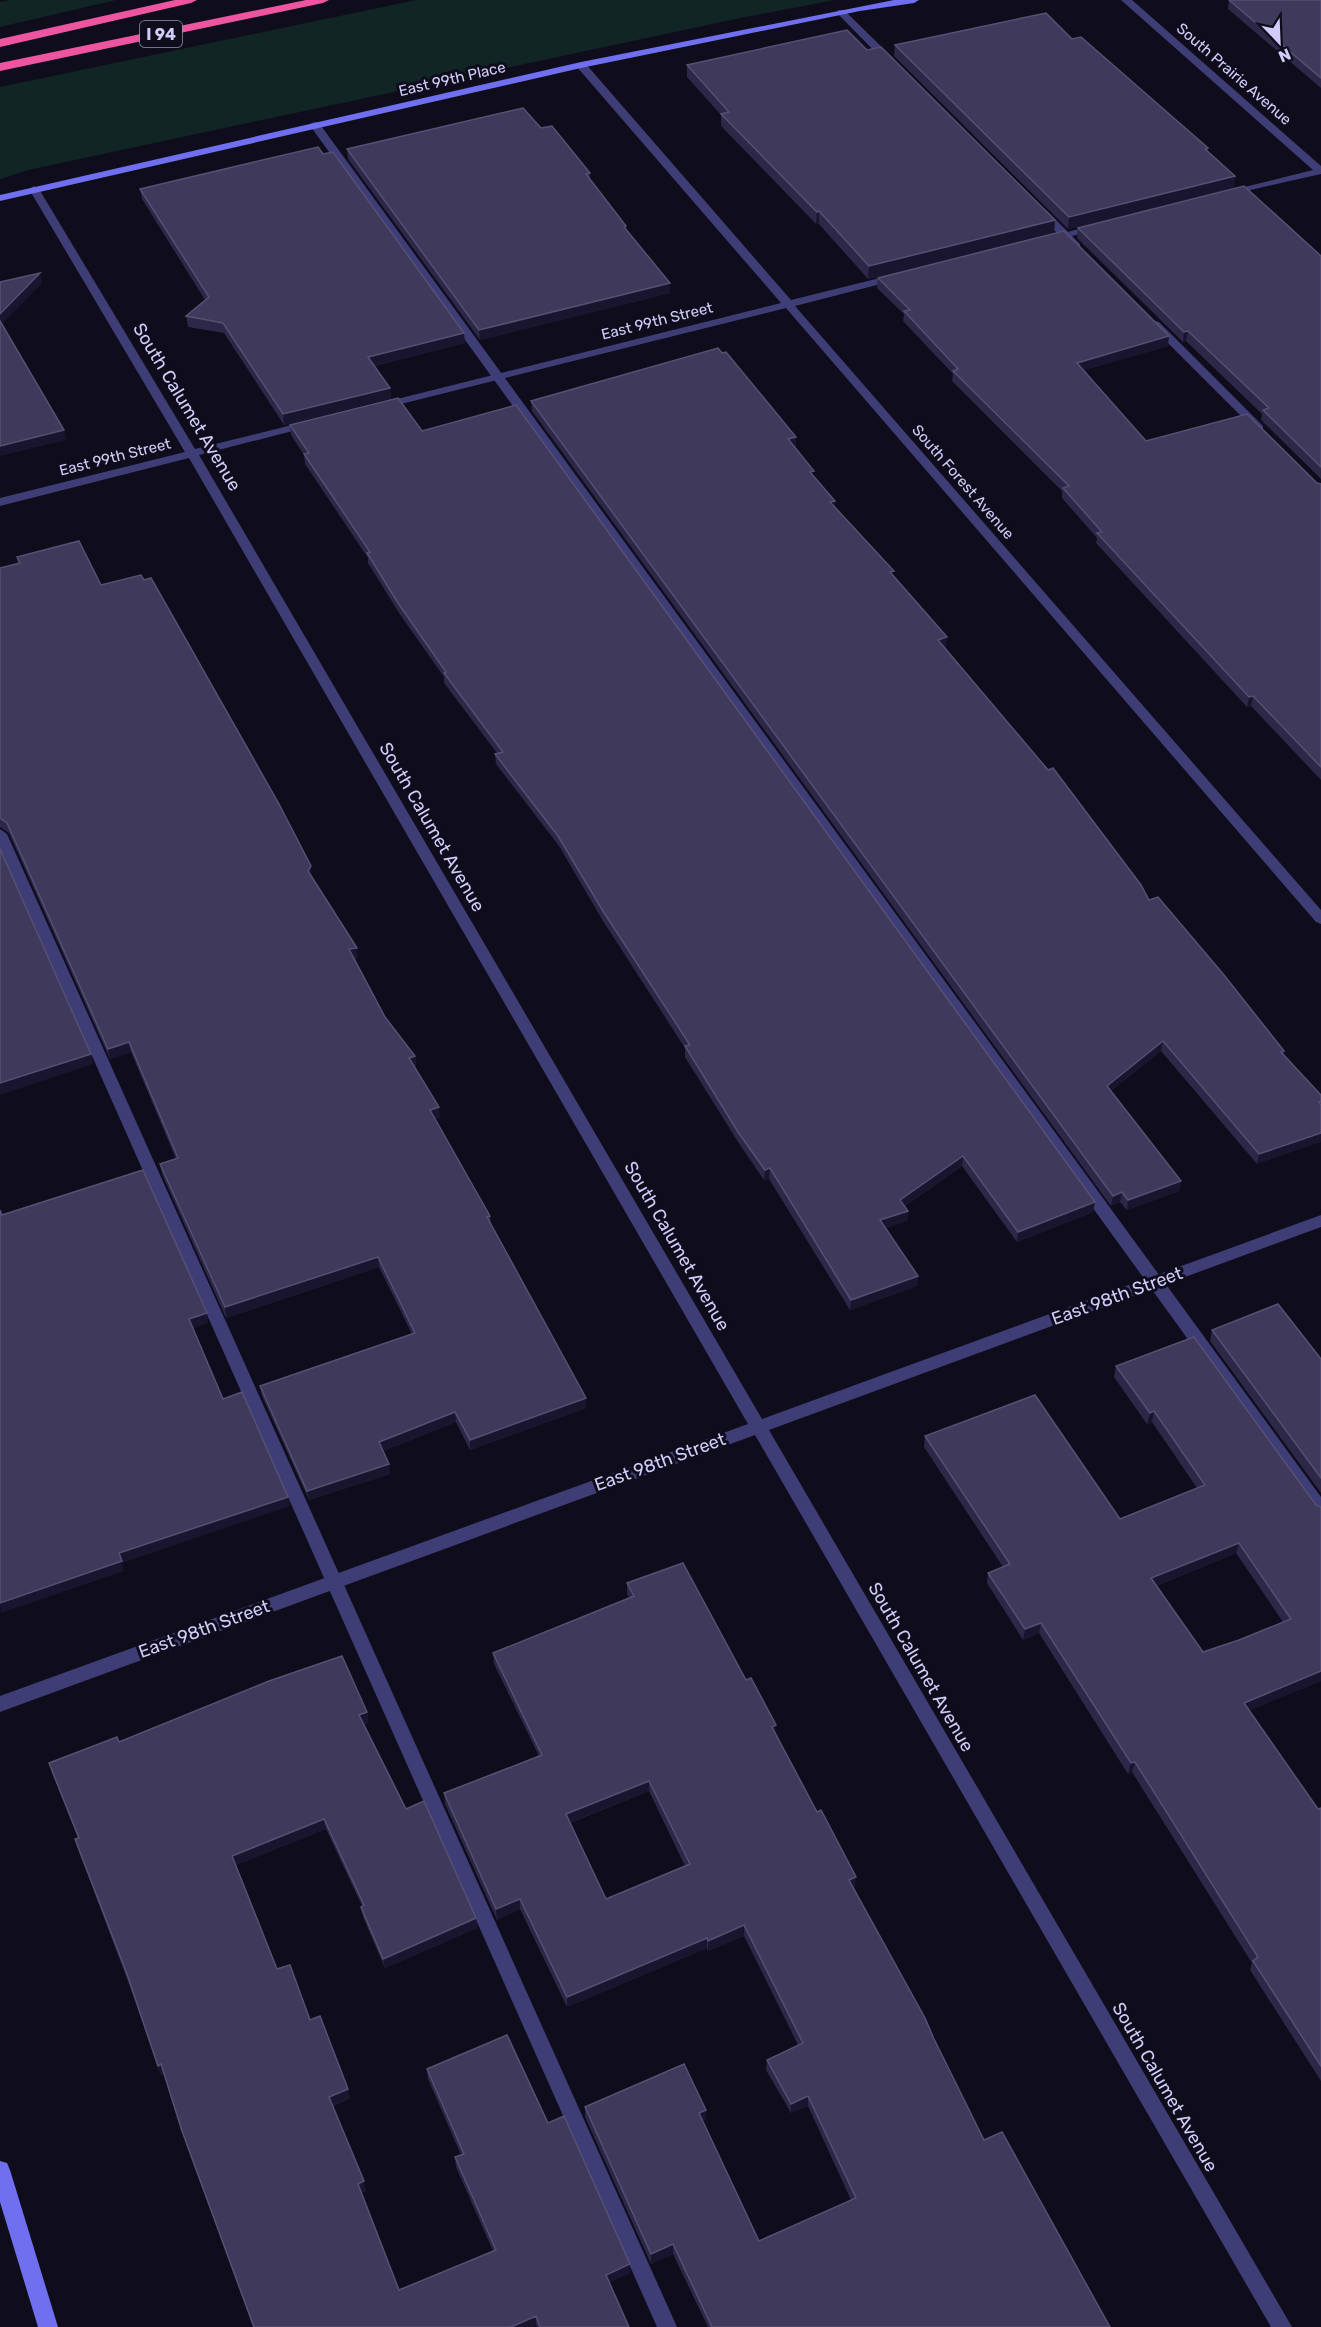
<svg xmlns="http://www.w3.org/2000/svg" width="1321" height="2327" viewBox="0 0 1321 2327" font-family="Rubik,sans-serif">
	<rect width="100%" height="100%" fill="#0f0d1c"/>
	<g fill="#112524">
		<polygon points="9,0 116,0 0,27 0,2"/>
		<polygon points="416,0 834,0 731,20 28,170 0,179 0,87"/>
	</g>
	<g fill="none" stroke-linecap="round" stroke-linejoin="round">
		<g fill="#3e3d76" fill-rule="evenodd">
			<polygon points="838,10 844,10 895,60 895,64 887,64 838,14"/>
			<polygon points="315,122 319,123 1321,1497 1321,1517 1315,1515 311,127 311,123"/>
			<polygon points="1040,207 1044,208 1080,244 1080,248 1072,248 1036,212 1036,208"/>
			<polygon points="1155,321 1159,322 1263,426 1263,430 1255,430 1149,324"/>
			<polygon points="0,829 7,834 677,2327 657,2327 0,849"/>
		</g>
		<g fill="#3e3d76" fill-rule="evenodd">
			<polygon points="1121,0 1132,0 1321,166 1321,174 1224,196 1224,192 1313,170"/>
			<polygon points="577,63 585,63 791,300 896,274 900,275 900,279 795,306 1321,910 1321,924 1316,922 786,308 381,409 377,408 377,404 781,303 577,67"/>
			<polygon points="34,186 39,189 195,449 308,421 314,424 312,426 199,455 762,1419 1321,1215 1321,1227 769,1430 1292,2327 1271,2327 755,1435 0,1712 0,1696 748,1424 189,458 0,506 0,498 185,452 29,189"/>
			<polygon points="1097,224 1101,225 1101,229 1047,242 1042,239"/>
		</g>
		<g fill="#6f6fef" fill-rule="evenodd">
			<polygon points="894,0 919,0 914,3 860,11 581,68 0,201 0,195 581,62"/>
			<polygon points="0,2161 7,2163 10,2170 58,2327 38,2327 0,2202"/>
		</g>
		<g fill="#ed55a1" fill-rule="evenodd">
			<polygon points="175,0 197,0 191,3 0,47 0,39"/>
			<polygon points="306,0 329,0 323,3 0,71 0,63"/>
		</g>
	</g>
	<g fill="#2d2748" fill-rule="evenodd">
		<polygon points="1229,0 1321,0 1321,88 1228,9"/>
		<polygon points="1072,39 1208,148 1208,151 1235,176 1233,188 1068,229 894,56 895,45"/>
		<polygon points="867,50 1055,220 1054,232 868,279 819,224 816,224 721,126 721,115 687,77 687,65"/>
		<polygon points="541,128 590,173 590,179 626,226 626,229 670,293 480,340 348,159 347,149"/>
		<polygon points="140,189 465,343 374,366 390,388 391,398 284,425 224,333 188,327 186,316 205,300 142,199"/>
		<polygon points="1078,228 1321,256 1321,479 1261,420 1262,414 1186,341 1183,342 1077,238"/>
		<polygon points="878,278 1168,346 1084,370 1146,441 1321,484 1321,780 1251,706 1247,707 1096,543 1097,538 1062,498 1062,491 952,381 953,374 903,321 904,314 877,288"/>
		<polygon points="531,401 796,446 795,447 814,477 835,501 835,507 894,576 946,647 945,647 1149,900 1284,1051 1257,1164 1161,1051 1111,1091 1181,1181 1179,1191 1127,1210 1120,1202 1111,1206 532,411"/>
		<polygon points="290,425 422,431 1093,1212 1017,1242 962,1166 905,1206 908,1211 907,1221 885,1228 918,1276 917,1286 850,1310 769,1179 764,1180 738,1142 685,1057 685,1048 603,921 559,846 496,764 495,754 497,753 444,683 444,677 399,613 368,563 368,558 305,464 304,455 291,435"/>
		<polygon points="17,557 101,585 312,877 358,958 354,959 385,1017 415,1056 416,1067 414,1067 440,1117 435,1119 490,1216 491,1224 586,1408 470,1450 456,1422 383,1451 389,1464 390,1474 309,1500 262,1396 260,1386 412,1334 379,1267 226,1318 162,1174 160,1164 176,1159 131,1052 110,1059 9,833 0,827 0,568 18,564"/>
		<polygon points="1212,1330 1321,1359 1321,1493 1210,1341"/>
		<path d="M1116,1366L1316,1505L1321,1507V1681L1249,1710L1318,1809L1321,1808V2081L1250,1970L1252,1963L1132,1772L1128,1774L1039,1633L1023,1640L987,1583L988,1573L1003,1567L924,1447L925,1436L1120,1519L1197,1488L1152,1422L1147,1424L1114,1377ZM1236,1553L1283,1622L1239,1640L1203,1652L1156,1586Z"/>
		<path d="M627,1583L746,1680L775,1733L855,1887L854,1888L934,2039L984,2140L1110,2327H708L673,2254L651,2264L585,2117V2107L706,2119L702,2121L759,2241L851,2200L808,2106L791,2113L766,2070L767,2060L798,2045L744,1936L708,1951L707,1948L567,2007L520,1909L497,1920L445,1804L444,1793L539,1756L494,1664L493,1653L630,1598L627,1594ZM649,1791L685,1866L606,1899L570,1823Z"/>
		<polygon points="367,1712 368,1723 364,1724 406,1809 476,1918 477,1928 385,1968 363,1917 361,1907 362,1906 326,1829 236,1865 277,1969 310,2020 350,2098 333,2106 366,2191 361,2193 399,2290 493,2251 456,2167 455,2157 461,2155 428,2079 427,2069 548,2123 630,2273 609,2282 629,2327 537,2327 536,2325 532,2327 253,2327 185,2140 164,2074 161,2075 129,1984 78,1849 75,1839 78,1838 52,1773 49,1763 119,1742"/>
	</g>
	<g fill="#1a152f">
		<polygon points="1235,176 1233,188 1068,229 1069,217"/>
		<polygon points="819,211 819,224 816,224 817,212"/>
		<polygon points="1055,220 1054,232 868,279 869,266"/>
		<polygon points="40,273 42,283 0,326 0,314"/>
		<polygon points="670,283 670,293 480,340 479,330"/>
		<polygon points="1188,331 1186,341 1183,342 1184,332"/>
		<polygon points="464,333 465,343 368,367 368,357"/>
		<polygon points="1169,336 1168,346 1076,373 1077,363"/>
		<polygon points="390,388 391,398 284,425 283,414"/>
		<polygon points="64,430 66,440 0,456 0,446"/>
		<polygon points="796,437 796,446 788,449 788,439"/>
		<polygon points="835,501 835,511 830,502"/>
		<polygon points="947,637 946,647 937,650 938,640"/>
		<polygon points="1253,696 1251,706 1247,707 1249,697"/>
		<polygon points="311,866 312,877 309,882 308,871"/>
		<polygon points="357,948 358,958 350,960 349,949"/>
		<polygon points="1163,1041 1161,1051 1105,1096 1107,1086"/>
		<polygon points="129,1042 131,1052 110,1059 108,1049"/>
		<polygon points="91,1054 93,1064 0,1095 0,1083"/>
		<polygon points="415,1056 416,1067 410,1069 409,1058"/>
		<polygon points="439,1107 440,1117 431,1120 430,1110"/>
		<polygon points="1321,1133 1321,1142 1257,1164 1259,1154"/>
		<polygon points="963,1156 962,1166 899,1210 900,1200"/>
		<polygon points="770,1168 769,1179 764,1180 765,1170"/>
		<polygon points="1181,1181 1179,1191 1127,1210 1128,1200"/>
		<polygon points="1122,1192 1120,1202 1111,1206 1113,1196"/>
		<polygon points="1095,1202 1093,1212 1017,1242 1018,1232"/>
		<polygon points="908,1211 907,1221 879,1231 880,1220"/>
		<polygon points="378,1257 379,1267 226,1318 225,1307"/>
		<polygon points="918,1276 917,1286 850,1310 851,1300"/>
		<polygon points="207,1313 208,1323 191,1329 189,1319"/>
		<polygon points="586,1398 586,1408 470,1450 470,1440"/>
		<polygon points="1154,1411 1152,1422 1147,1424 1150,1413"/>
		<polygon points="455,1412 456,1422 380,1452 379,1442"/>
		<polygon points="389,1464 390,1474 309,1500 307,1491"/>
		<polygon points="288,1497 290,1506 122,1563 124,1571 1,1613 0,1603 119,1553"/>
		<polygon points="1239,1543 1236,1553 1148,1589 1151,1578"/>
		<polygon points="1041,1623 1039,1633 1023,1640 1025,1629"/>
		<polygon points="1321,1671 1321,1681 1241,1714 1244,1703"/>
		<polygon points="367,1712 368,1723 360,1725 359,1715"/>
		<polygon points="776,1725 775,1736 772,1727"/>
		<polygon points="1135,1762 1132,1772 1128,1774 1131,1763"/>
		<polygon points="649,1781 649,1791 566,1824 566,1814"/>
		<polygon points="324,1819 326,1829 234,1866 232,1856"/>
		<polygon points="856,1877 855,1887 848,1890 849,1880"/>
		<polygon points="520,1899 520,1909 497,1920 496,1909"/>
		<polygon points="476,1918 477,1928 385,1968 383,1959"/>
		<polygon points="744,1925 744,1936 708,1951 708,1941"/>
		<polygon points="707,1938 707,1948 567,2007 567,1997"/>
		<polygon points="161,2064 164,2074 161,2075 158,2066"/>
		<polygon points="348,2089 350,2098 331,2106 329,2097"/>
		<polygon points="808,2096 808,2106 791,2113 791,2104"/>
		<polygon points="706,2110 706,2119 698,2122 699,2113"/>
		<polygon points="364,2181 366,2191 359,2193 358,2184"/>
		<polygon points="673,2244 673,2254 651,2264 651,2254"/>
		<polygon points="630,2264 630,2273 607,2284 606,2275"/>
		<polygon points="536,2316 536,2325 532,2327 511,2327"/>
	</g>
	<g fill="#3f395b" stroke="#565074" stroke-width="1.5" fill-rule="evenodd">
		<polygon points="1229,0 1321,0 1321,78"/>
		<polygon points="1046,13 1072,39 1081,37 1208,148 1205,149 1235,176 1069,217 895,45"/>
		<polygon points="847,30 867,50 881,47 1055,220 869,266 819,211 817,212 721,114 729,112 687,65"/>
		<polygon points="523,108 541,128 552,126 590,173 586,174 626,226 624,227 670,283 479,330 347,149"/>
		<polygon points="318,147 323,154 333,152 464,333 368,357 390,388 283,414 223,323 186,316 209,297 140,189"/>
		<polygon points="1244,186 1321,256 1321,467 1263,410 1269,408 1188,331 1184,332 1078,228"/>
		<polygon points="1064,231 1169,336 1077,363 1146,441 1247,414 1317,483 1321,484 1321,767 1253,696 1249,697 1097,533 1102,532 1063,488 1069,486 953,371 958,369 904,311 910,310 878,278"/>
		<polygon points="40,273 0,314 0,282"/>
		<polygon points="0,321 64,430 0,446"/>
		<polygon points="718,348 722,353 726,352 796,437 788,439 814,471 810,472 835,501 830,502 894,571 890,572 947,637 938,640 1048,770 1053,768 1141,885 1149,900 1158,897 1224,975 1284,1051 1281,1052 1321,1095 1321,1102 1319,1102 1321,1105 1321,1133 1259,1154 1163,1041 1107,1086 1181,1181 1128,1200 1122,1192 1113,1196 531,401"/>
		<polygon points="398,398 422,431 516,405 1095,1202 1018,1232 963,1156 900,1200 908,1211 880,1220 918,1276 851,1300 770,1168 765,1170 738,1132 685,1046 690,1045 603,911 558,836 495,754 503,752 444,673 446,672 398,603 367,553 370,552 304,454 309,453 290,425"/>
		<polygon points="79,541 101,585 141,575 144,580 151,578 279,804 311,866 308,871 357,948 349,949 385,1017 415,1056 409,1058 439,1107 430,1110 490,1216 487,1217 586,1398 470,1440 455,1412 379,1442 389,1464 307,1491 260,1386 415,1333 378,1257 225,1307 160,1164 178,1158 129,1042 108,1049 7,823 0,818 0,568 20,563 17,557"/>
		<polygon points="0,849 91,1054 0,1083"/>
		<polygon points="143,1170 207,1313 189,1319 223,1399 242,1392 288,1497 119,1553 122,1561 0,1603 0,1210 2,1215"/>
		<polygon points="1278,1304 1321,1359 1321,1478 1212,1330"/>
		<path d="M1194,1337L1316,1505L1321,1507V1671L1244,1703L1318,1809L1321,1808V2066L1253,1961L1258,1957L1135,1762L1131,1763L1041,1623L1025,1629L988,1573L1010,1564L925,1436L1035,1395L1120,1519L1205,1485L1154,1411L1150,1413L1116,1366ZM1239,1543L1291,1619L1239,1640L1203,1652L1151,1578Z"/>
		<path d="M683,1563L746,1680L751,1678L776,1725L772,1727L817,1812L821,1810L856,1877L849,1880L925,2018L934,2039L984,2140L1002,2132L1110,2327H712L673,2244L651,2254L585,2107L684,2064L706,2110L699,2113L759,2241L856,2198L808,2096L791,2104L767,2060L803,2043L744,1925L708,1941L707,1938L567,1997L520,1899L496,1909L444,1793L542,1755L493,1653L634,1596L627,1583ZM649,1781L690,1864L606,1899L566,1814Z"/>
		<polygon points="342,1656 367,1712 359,1715 406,1809 424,1801 476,1918 383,1959 361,1907 364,1905 324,1819 232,1856 277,1969 290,1965 310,2020 320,2016 348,2089 329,2097 364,2181 358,2184 399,2290 496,2250 455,2157 464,2154 427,2069 507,2035 548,2123 564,2116 630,2264 606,2275 629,2327 540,2327 536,2316 511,2327 254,2327 182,2131 161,2064 158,2066 127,1974 75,1839 79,1838 49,1763 117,1737 119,1742 269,1681"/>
	</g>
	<g text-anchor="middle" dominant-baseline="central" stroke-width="6" stroke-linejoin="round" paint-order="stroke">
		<g font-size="15" fill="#d1cdfa" stroke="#0f0d1c">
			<text transform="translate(1234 74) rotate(41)">South Prairie Avenue</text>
			<text transform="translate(452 79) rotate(-13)">East 99th Place</text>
			<text transform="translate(657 321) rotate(-14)">East 99th Street</text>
			<text transform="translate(115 457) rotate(-14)">East 99th Street</text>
			<text transform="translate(963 482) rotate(49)">South Forest Avenue</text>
		</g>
		<rect fill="#0f0d1c" stroke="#9793b7" stroke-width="1.5" x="140" y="21" width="42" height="26" rx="4.5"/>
		<g font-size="16" font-weight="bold" fill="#d1cdfa">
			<text x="161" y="34">I 94</text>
		</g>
		<g font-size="18" fill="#d1cdfa" stroke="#0f0d1c">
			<text transform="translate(187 407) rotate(59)">South Calumet Avenue</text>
			<text transform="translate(432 827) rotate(60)">South Calumet Avenue</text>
			<text transform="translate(677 1246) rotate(60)">South Calumet Avenue</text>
			<text transform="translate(1117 1296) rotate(-20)">East 98th Street</text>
			<text transform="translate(660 1462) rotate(-20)">East 98th Street</text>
			<text transform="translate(204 1629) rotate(-20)">East 98th Street</text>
			<text transform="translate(921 1667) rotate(60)">South Calumet Avenue</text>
			<text transform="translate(1165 2087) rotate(60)">South Calumet Avenue</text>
		</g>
	</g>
	<g transform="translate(1279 42) rotate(157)" stroke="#0f0d1c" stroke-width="4.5" paint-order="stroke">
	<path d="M0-4.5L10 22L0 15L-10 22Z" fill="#d1cdfa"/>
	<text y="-9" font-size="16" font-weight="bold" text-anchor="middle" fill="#d1cdfa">N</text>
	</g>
</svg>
